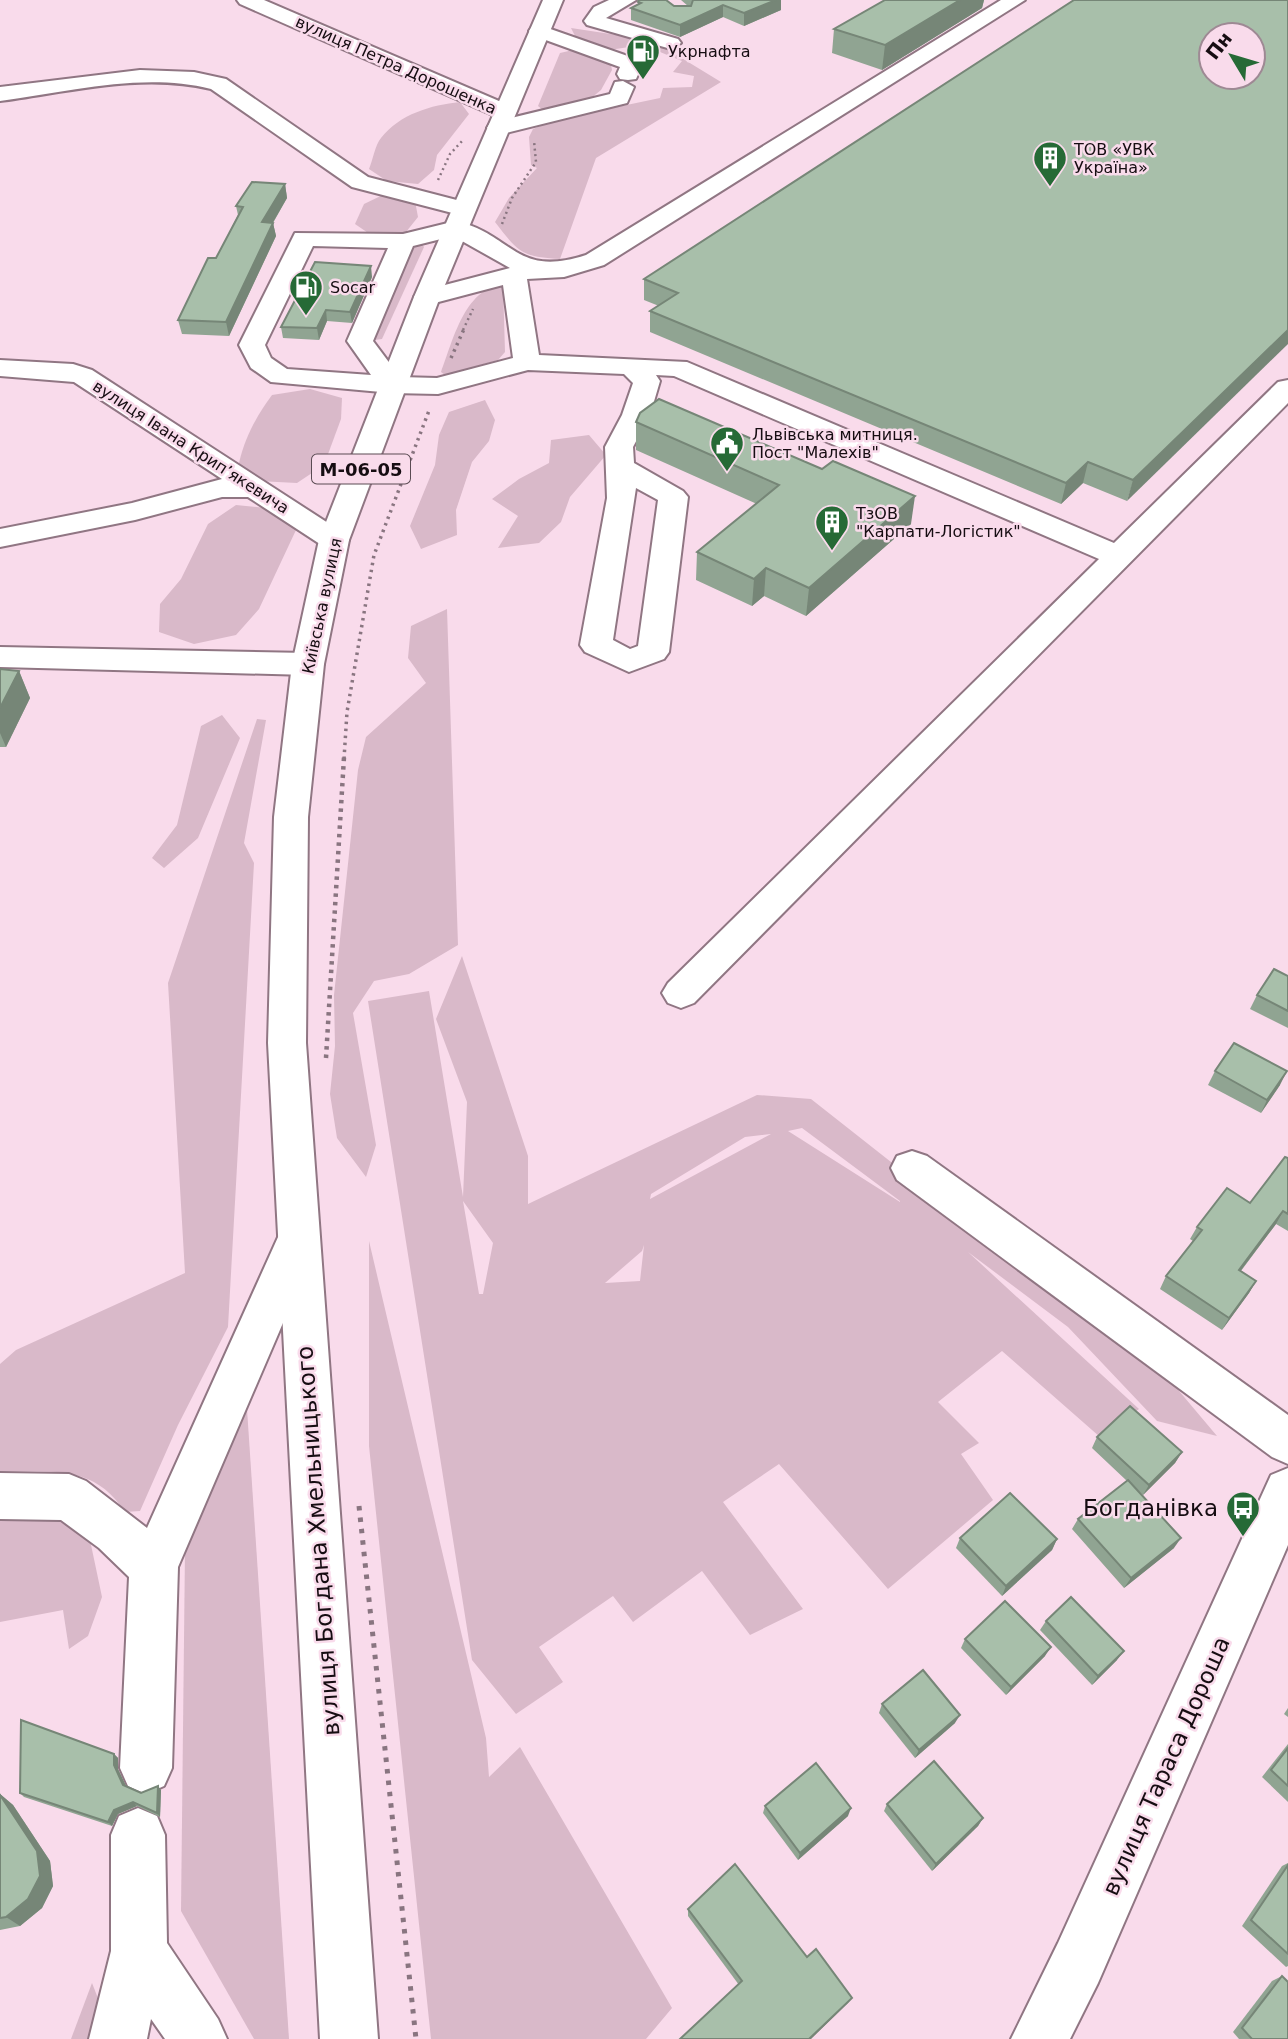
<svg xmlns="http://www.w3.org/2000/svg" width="1288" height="2039" viewBox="0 0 1288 2039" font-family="'DejaVu Sans',sans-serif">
	<rect width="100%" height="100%" fill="#f9dbeb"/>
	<g fill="#d9b9c9" fill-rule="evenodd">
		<path d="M571,28L637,38L662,46L721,82L596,158L560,259C522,257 518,252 495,222L509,198L537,168L531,165L529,137L533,129L555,120L660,98L663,88L692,87L694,76L673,72L682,61L643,45L609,50L575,36Z"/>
		<polygon points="573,50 611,65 612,70 601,90 590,99 543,110 538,106 560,53"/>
		<path d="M460,102L469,114L437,155L434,170L418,184L387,181L369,169C373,160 375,145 381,138C400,114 431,105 460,102Z"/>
		<polygon points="389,192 415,201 418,217 406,232 374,237 355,224 364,204"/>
		<polygon points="422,244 424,247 382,339 375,340 413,245"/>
		<path d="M503,284L505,352L498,360L445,375L441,372C453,341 464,289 503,284Z"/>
		<path d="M310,389L342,398L341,419L324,465L297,483L258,481L239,463C245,437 256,417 272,395Z"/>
		<polygon points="485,400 495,420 489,441 472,462 456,510 457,535 421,549 410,526 435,465 439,435 449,412"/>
		<polygon points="589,435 606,455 570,497 561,522 539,543 498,548 518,516 492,499 519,479 549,463 551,440"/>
		<polygon points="236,505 276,509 296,530 259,609 236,635 194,644 159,632 160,604 181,579 208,524"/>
		<polygon points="447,609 458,945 409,974 374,981 353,1013 376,1145 366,1177 337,1138 330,1094 335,1046 334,995 358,770 366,737 426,683 408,658 411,626"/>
		<polygon points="222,715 240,738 198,838 164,868 152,858 177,825 201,726"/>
		<path d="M257,719L266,720L244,843L254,863L228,1327L178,1425L140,1511L125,1512C94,1464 51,1472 0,1471V1364L16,1350L185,1273L168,983Z"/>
		<path d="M462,956L528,1156V1204L757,1095L811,1099L1174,1385L1217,1436L1157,1421L1068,1327L968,1252L1139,1409L1100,1437L1002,1351L938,1402L979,1443L961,1454L993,1500L888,1589L779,1464L723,1502L803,1609L750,1635L702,1571L633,1622L613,1596L539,1647L563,1682L516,1714L472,1660L368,1001L429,991L463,1197L467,1102L436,1019ZM802,1128L900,1201V1202L788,1131ZM771,1134L650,1199L651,1194L745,1137ZM463,1201L493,1243L483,1294H479ZM644,1245L640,1281L605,1283L642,1251Z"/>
		<polygon points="369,1241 486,1738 489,1777 520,1747 672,2008 646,2039 431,2039 369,1446"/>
		<polygon points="241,1405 247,1409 289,2039 254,2039 181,1911 185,1550"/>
		<polygon points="0,1509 53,1510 90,1540 102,1597 88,1636 69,1649 63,1610 0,1622"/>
		<polygon points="92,1983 101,2006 97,2039 71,2039"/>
	</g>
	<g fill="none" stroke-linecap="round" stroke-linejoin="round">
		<g stroke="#907683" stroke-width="4">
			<g id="minor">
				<polygon points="237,0 264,0 513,107 516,112 505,119 497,117 240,4"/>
				<polygon points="609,0 636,0 606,18 678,39 681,43 671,49 587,25 584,21 594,7"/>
				<path d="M1001,0H1025L604,265L564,277L527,279L539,355L687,362L1114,543L1278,382L1288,380V403L694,1003L681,1008L668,1003L662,993L668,983L1099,559L674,376L656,375L660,381L650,415L633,447L634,463L683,491L688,497L669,652L664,659L629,672L585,652L580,645L607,498L605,447L622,415L633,383L624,374L528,370L438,394L392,393L271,382L251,368L239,345L295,233L403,234L456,221C514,235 515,278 586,255ZM453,236L510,268L418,292L414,297L418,302L427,305L503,285L513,358L437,378L400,377L373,341L413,246ZM313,246L388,248L347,341L371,375L287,369L271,358L265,345ZM636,488L658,500L638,646L630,649L613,640Z"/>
				<polygon points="539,25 639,60 643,64 636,79 628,80 620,79 617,74 620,67 532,35 529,31 532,27"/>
				<path d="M140,70L194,72L226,79L368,177L472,204L476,209L472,214L464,216L352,187L211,89C142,72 69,92 0,101V87Z"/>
				<polygon points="623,81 634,87 627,103 498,135 487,128 490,123 610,94 615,82"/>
				<polygon points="0,360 73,364 92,370 345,534 349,540 345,546 334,549 323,546 248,497 222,497 135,520 0,547 0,529 132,503 222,479 74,382 0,376"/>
				<polygon points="0,647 308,653 319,657 324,664 319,671 308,675 0,667"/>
				<polygon points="912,1151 927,1156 1288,1415 1288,1464 1272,1457 897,1180 891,1168 897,1156"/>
				<polygon points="298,1221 313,1226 319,1239 178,1567 172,1768 164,1786 146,1794 128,1786 120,1768 129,1577 99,1548 61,1520 0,1519 0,1473 69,1474 86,1481 147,1528 283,1226"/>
				<polygon points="1288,1468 1288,1545 1098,1983 1070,2039 1011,2039 1058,1943 1271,1475"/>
				<polygon points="138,1808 157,1816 165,1835 167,1943 218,2019 227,2039 165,2039 151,2019 147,2039 89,2039 111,1951 111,1835 119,1816"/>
			</g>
		</g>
		<g stroke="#907683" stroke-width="4">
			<polygon id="highway" points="543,0 563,0 440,297 349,540 324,664 308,817 306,1043 378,2039 320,2039 268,1043 274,817 292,664 319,540 414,297"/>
		</g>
		<g stroke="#897580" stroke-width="2.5" stroke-dasharray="2 3.5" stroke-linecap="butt">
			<polyline points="438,180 450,154 463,140"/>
			<polyline points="502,224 512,198 536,162 534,141"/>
			<polyline points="463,330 473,309"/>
		</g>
		<g stroke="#897580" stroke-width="3.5" stroke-dasharray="2.5 4.5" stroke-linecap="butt">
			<polyline points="451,358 464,329"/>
			<polyline points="344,759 347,712 374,555 430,408"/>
		</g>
		<polyline stroke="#897580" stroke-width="4.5" stroke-dasharray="3.5 5" stroke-linecap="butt" points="326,1058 344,757"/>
		<polyline stroke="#897580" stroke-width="5" stroke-dasharray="4.5 7" stroke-linecap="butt" points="359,1506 416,2039"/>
		<use href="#minor" fill="#fff" fill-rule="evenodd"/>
		<use href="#highway" fill="#fff" fill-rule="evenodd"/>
	</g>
	<g fill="#90a492">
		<polygon points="681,0 781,0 781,10 744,26 723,17 680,37 631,20 631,8 638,4 638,2 674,6 688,6"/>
		<polygon points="885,0 984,0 982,8 882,70 832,53 834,29"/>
		<polygon points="1288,0 1127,501 1083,483 1061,504 650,332 650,311 659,306 644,300 644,279"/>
		<polygon points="285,184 287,198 273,223 276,236 229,336 182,334 178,320 216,258 238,215 236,206"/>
		<polygon points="372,277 352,323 327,321 319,340 283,338 281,327"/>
		<polygon points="636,422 911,524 806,616 764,596 752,606 696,580 697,552 757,504 636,450"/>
		<polygon points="0,669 19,671 30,698 6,747 0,747"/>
		<polygon points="1288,976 1288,1028 1250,1009 1257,995"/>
		<polygon points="1215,1071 1280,1085 1261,1113 1208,1085"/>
		<polygon points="1288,1158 1288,1231 1276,1224 1241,1271 1256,1281 1249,1293 1222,1330 1160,1289 1166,1276 1193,1241 1190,1239 1197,1227 1250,1203"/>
		<polygon points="1097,1437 1182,1452 1175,1463 1143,1495 1132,1485 1174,1548 1124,1588 1072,1529 1078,1519 1127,1481 1092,1448"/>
		<polygon points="960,1538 1057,1539 1052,1550 1002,1596 956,1548"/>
		<polygon points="1046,1621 1117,1660 1092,1685 1040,1630"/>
		<polygon points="965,1639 1045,1656 1006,1695 961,1648"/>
		<polygon points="882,1704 955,1723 915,1758 879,1713"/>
		<polygon points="1288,1708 1288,1717 1284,1714"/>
		<polygon points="1288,1744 1288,1802 1262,1777"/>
		<polygon points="114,1754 118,1758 118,1769 126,1786 141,1793 161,1790 160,1817 137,1806 118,1814 112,1826 24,1797 20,1793"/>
		<polygon points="0,1794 13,1805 50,1861 53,1886 42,1908 20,1926 0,1930"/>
		<polygon points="887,1804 983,1818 978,1826 932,1871 884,1811"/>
		<polygon points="765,1806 848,1816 798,1860 763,1813"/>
		<polygon points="1288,1863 1288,1966 1286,1967 1242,1926 1282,1866"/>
		<polygon points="688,1909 807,1957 848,2003 739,1985 688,1916"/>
		<polygon points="1282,1976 1288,2039 1239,2039 1233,2032 1272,1981"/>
	</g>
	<g fill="#768677">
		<polygon points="776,0 781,0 781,10 744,26 744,13"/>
		<polygon points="960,0 984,0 982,8 882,70 885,45"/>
		<polygon points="723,5 723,17 680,37 680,25"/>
		<polygon points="285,184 287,198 265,236 262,222"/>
		<polygon points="273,223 276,236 229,336 226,322"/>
		<polygon points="371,266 372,277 352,323 350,312"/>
		<polygon points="326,310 327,321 319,340 317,328"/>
		<polygon points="1288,330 1288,344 1127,501 1133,480"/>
		<polygon points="1088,462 1083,483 1061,504 1066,483"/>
		<polygon points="915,496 911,524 806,616 809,588"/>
		<polygon points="766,568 764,596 752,606 754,579"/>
		<polygon points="19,671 30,698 6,747 0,733 0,708"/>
		<polygon points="1287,1071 1280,1085 1261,1113 1267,1100"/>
		<polygon points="1283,1211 1276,1224 1232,1282 1239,1270"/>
		<polygon points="1256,1281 1249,1293 1222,1330 1229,1318"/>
		<polygon points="1182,1452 1175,1463 1143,1495 1149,1485"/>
		<polygon points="1181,1538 1174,1548 1124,1588 1131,1578"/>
		<polygon points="1057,1539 1052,1550 1002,1596 1006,1586"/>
		<polygon points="1051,1647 1045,1656 1006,1695 1011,1687"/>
		<polygon points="1124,1651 1117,1660 1092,1685 1098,1676"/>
		<polygon points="960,1715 955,1723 915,1758 919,1750"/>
		<polygon points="114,1754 118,1758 118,1769 127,1788 123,1785 114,1765"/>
		<polygon points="158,1786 161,1790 160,1817 157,1813"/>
		<polygon points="0,1794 13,1805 50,1861 53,1886 42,1908 20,1926 6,1917"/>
		<polygon points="133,1802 137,1806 118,1814 112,1826 108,1822 114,1810"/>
		<polygon points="851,1808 848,1816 798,1860 800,1853"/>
		<polygon points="983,1818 978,1826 932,1871 936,1864"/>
		<polygon points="852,1998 848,2003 811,2039 809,2039"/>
	</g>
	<g fill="#a8bfaa" stroke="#768677" stroke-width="2" fill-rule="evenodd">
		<polygon points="639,0 666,0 674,6 691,6 693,0 776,0 744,13 723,5 680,25 631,8 641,3 638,2"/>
		<polygon points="885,0 960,0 885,45 834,29"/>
		<path d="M1074,0H1288V330L1133,480L1088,462L1066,483L650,311L678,293L644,279ZM1211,35H1253V77H1211Z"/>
		<polygon points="252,182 285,184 262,222 273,223 226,322 178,320 208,258 216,258 243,207 236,206"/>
		<polygon points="315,262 371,266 350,312 326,310 317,328 281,327"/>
		<polygon points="659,399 822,469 833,461 915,496 809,588 766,568 754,579 697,552 779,485 636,422 640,413"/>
		<polygon points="0,669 19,671 0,708"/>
		<polygon points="1274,969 1288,976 1288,1011 1257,995"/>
		<polygon points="1234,1043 1287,1071 1267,1100 1215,1071"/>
		<polygon points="1285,1157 1288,1158 1288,1214 1283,1211 1239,1270 1256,1281 1229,1318 1166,1276 1202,1230 1197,1227 1227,1188 1250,1203"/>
		<polygon points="1130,1406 1182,1452 1149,1485 1097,1437"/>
		<polygon points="1128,1480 1181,1538 1131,1578 1078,1519"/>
		<polygon points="1010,1493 1057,1539 1006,1586 960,1538"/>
		<polygon points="1071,1597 1124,1651 1098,1676 1046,1621"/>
		<polygon points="1005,1601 1051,1647 1011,1687 965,1639"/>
		<polygon points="923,1670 960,1715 919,1750 882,1704"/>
		<polygon points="21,1720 114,1754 114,1765 123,1785 141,1793 158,1786 157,1813 133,1802 114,1810 108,1822 20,1793"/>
		<polygon points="1288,1748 1288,1786 1271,1770"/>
		<polygon points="934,1761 983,1818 936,1864 887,1804"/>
		<polygon points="816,1763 851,1808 800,1853 765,1806"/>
		<polygon points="0,1795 37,1851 40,1876 28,1899 6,1917 0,1918"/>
		<polygon points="735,1864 807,1957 816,1949 852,1998 809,2039 680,2039 742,1981 688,1909"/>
		<polygon points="1288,1865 1288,1954 1251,1920"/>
		<polygon points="1282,1976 1288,1982 1288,2039 1252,2039 1242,2028"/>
	</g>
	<defs>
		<g id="fuel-pin" transform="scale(1.75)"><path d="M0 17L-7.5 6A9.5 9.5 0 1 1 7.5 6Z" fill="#266a36" stroke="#f9dbeb"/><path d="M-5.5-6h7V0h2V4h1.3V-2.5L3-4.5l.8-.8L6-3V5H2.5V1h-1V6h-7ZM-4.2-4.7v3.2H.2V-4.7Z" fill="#fff"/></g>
		<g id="building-pin" transform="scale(1.75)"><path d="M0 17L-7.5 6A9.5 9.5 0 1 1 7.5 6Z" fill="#266a36" stroke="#f9dbeb"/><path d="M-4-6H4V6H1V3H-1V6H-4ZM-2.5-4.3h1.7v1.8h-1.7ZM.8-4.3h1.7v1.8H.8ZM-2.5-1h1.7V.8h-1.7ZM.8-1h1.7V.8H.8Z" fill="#fff"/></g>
		<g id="civic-pin" transform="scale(1.75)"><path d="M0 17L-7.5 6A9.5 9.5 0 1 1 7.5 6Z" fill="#266a36" stroke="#f9dbeb"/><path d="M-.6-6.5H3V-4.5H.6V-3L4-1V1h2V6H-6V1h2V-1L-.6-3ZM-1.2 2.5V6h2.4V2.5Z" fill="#fff"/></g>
		<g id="bus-pin" transform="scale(1.75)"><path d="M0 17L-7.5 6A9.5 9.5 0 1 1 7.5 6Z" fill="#266a36" stroke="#f9dbeb"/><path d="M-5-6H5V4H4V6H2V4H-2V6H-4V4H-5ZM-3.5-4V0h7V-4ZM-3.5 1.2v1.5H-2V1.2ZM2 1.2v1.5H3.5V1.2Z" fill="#fff"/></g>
	</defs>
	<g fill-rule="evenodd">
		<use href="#fuel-pin" x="643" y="51"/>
		<use href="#building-pin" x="1050" y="158"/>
		<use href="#fuel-pin" x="306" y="287"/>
		<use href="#civic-pin" x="727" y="443"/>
		<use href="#building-pin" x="832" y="522"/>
		<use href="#bus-pin" x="1243" y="1508"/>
	</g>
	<g text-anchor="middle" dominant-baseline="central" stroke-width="5" stroke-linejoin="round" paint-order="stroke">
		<g font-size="16" fill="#160d12" stroke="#f9dbeb" text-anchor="start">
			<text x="668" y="51">Укрнафта</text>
			<text x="1074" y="149">ТОВ «УВК<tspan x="1074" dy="18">Україна»</tspan></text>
			<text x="330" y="287">Socar</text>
			<text x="752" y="434">Львівська митниця.<tspan x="752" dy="18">Пост "Малехів"</tspan></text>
			<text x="856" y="513">ТзОВ<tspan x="856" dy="18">"Карпати-Логістик"</tspan></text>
		</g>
		<g font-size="16" fill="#160d12" stroke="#f9dbeb">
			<text transform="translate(396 65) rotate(24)">вулиця Петра Дорошенка</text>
			<text transform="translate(191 447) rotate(33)">вулиця Івана Крипʼякевича</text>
			<text transform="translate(322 606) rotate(-78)">Київська вулиця</text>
		</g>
		<rect fill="#f9dbeb" stroke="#5a4b53" stroke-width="2" x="312" y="454.5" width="98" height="29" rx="5"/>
		<g font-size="18" font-weight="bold" fill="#160d12">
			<text x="361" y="469">М-06-05</text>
		</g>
		<g font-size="23" fill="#160d12" stroke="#f9dbeb" text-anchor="end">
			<text x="1218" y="1508">Богданівка</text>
		</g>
		<g font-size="23" fill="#160d12" stroke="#f9dbeb">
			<text transform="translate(318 1541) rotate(-94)">вулиця Богдана Хмельницького</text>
			<text transform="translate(1166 1766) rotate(-66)">вулиця Тараса Дороша</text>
		</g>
	</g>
	<g transform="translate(1232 56) rotate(308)"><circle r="33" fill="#f9dbeb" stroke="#9e8994" stroke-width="2"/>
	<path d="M0-5L12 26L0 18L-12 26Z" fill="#266a36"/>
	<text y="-10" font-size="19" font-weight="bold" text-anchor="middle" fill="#160d12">Пн</text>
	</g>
</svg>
